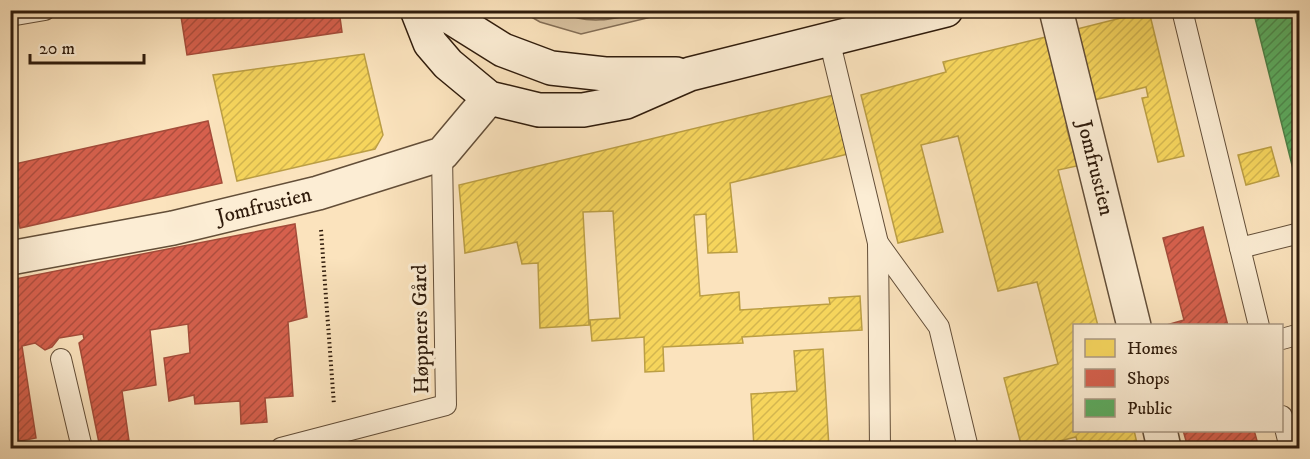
<svg xmlns="http://www.w3.org/2000/svg" width="1310" height="459" viewBox="0 0 1310 459" font-family="'IM FELL DW Pica',serif">
	<defs>
		<pattern id="homes-hatch" width="6" height="6" patternUnits="userSpaceOnUse" patternTransform="scale(1.5)"><rect width="6" height="6" fill="#f6d55c"/><path d="M-1 1l2-2M0 6l6-6M5 7l2-2" fill="none" stroke="#d3b64f"/></pattern>
		<pattern id="shops-hatch" width="6" height="6" patternUnits="userSpaceOnUse" patternTransform="scale(1.5)"><rect width="6" height="6" fill="#d6604d"/><path d="M-1 1l2-2M0 6l6-6M5 7l2-2" fill="none" stroke="#ae4e3e"/></pattern>
		<pattern id="public-hatch" width="6" height="6" patternUnits="userSpaceOnUse" patternTransform="scale(1.5)"><rect width="6" height="6" fill="#5aae61"/><path d="M-1 1l2-2M0 6l6-6M5 7l2-2" fill="none" stroke="#4b8d4e"/></pattern>
	</defs>
	<rect width="100%" height="100%" fill="#fbe3bd"/>
	<filter id="stains"><feTurbulence type="fractalNoise" baseFrequency=".00333" numOctaves="4"/><feColorMatrix values="0 0 0 0 .2 0 0 0 0 .09 0 0 0 0 .02 0 0 0 .5 -.17"/></filter>
	<radialGradient id="worn" r=".72"><stop offset=".6" stop-color="#630" stop-opacity="0"/><stop offset="1" stop-color="#630" stop-opacity=".3"/></radialGradient>
	<polygon fill="#d8c19f" stroke="#846e56" stroke-width="1.5" points="521,11 676,11 581,34 540,22"/>
	<path fill="#b69f81" stroke="#806b52" stroke-width="1.5" d="M561,11H647C618,18 588,27 561,11Z"/>
	<g fill="url(#homes-hatch)" stroke="#bb9e44" stroke-width="1.5">
		<polygon points="1149,11 1184,156 1158,162 1142,98 1148,97 1146,87 1090,101 1073,30"/>
		<polygon points="1054,35 1076,123 1066,126 1070,141 1080,138 1086,164 1058,170 1098,326 1074,326 1074,430 1134,430 1138,448 1079,448 1076,437 1031,448 1022,448 1004,378 1058,364 1037,282 998,291 958,136 921,145 943,232 898,243 861,95 946,72 943,62"/>
		<polygon points="364,54 383,135 375,149 237,181 213,75"/>
		<polygon points="834,95 848,154 730,183 737,252 708,253 706,214 694,215 700,296 739,292 740,310 830,304 829,298 860,296 862,330 742,337 743,343 663,347 664,371 645,372 644,337 592,341 590,320 620,318 613,211 583,212 589,325 540,328 538,263 522,264 517,242 465,253 459,185"/>
		<polygon points="1271,147 1279,176 1246,185 1238,155"/>
		<polygon points="823,349 829,448 754,448 751,394 797,391 794,351"/>
	</g>
	<g fill="url(#shops-hatch)" stroke="#a44c3a" stroke-width="1.5">
		<polygon points="180,10 339,10 342,32 187,55"/>
		<polygon points="208,121 222,183 20,228 10,185 10,165"/>
		<polygon points="295,224 307,317 288,322 293,396 265,398 267,422 241,424 240,401 195,404 194,395 169,401 164,358 190,353 188,324 150,330 156,385 122,391 130,448 100,448 79,343 84,339 83,334 59,338 52,347 45,350 35,343 22,346 36,438 10,443 10,280"/>
		<polygon points="1203,227 1228,326 1163,326 1184,320 1163,238"/>
		<polygon points="1183,430 1254,430 1259,448 1188,448"/>
	</g>
	<polygon fill="url(#public-hatch)" stroke="#4d8248" stroke-width="1.5" points="1253,10 1300,10 1300,171 1294,173"/>
	<g fill="none" stroke-linecap="round" stroke-linejoin="round">
		<g stroke="#634e38" stroke-width="22">
			<g id="lane">
				<polyline points="1182,10 1259,326"/>
				<polyline points="10,16 45,10"/>
				<polyline points="829,39 878,243 880,448"/>
				<polyline points="878,243 939,327 968,448"/>
				<polyline points="1240,248 1300,233"/>
				<polyline points="1282,339 1300,334"/>
				<polyline points="61,359 82,448"/>
				<polyline points="1282,416 1290,448"/>
				<polyline points="281,448 446,405 442,154"/>
			</g>
		</g>
		<g stroke="#634e38" stroke-width="36">
			<g id="street">
				<polyline points="1056,10 1134,326"/>
				<polyline points="10,258 173,228 318,193 442,154 489,98"/>
				<polyline points="1160,430 1164,448"/>
			</g>
		</g>
		<g stroke="#301c0c" stroke-width="36">
			<g id="secondary">
				<polyline points="417,10 430,43 448,64 489,98 539,110 583,110 626,102 690,74 946,10"/>
				<polyline points="439,10 503,50 551,68 605,74 676,74"/>
			</g>
		</g>
		<polyline stroke="#301c0c" stroke-width="4" stroke-dasharray="1.5 3" stroke-linecap="butt" points="321,230 334,405"/>
		<use href="#lane" stroke="#fcedd4" stroke-width="20"/>
		<use href="#street" stroke="#fcedd4" stroke-width="33"/>
		<use href="#secondary" stroke="#fcedd4" stroke-width="33"/>
	</g>
	<g text-anchor="middle" dominant-baseline="central" stroke-width="6" stroke-linejoin="round" paint-order="stroke">
		<g font-size="21" fill="#301c0c" stroke="#fcedd4">
			<text transform="translate(1095 168) rotate(76)">Jomfrustien</text>
			<text transform="translate(264 206) rotate(-14)">Jomfrustien</text>
			<text transform="translate(421 329) rotate(-91)">Høppners Gård</text>
		</g>
	</g>
	<rect width="1310" height="459" fill="none" stroke="#fbe3bd" stroke-width="36"/>
	<rect x="12" y="12" width="1286" height="435" fill="none" stroke="#301c0c" stroke-width="3"/>
	<rect x="18" y="18" width="1274" height="423" fill="none" stroke="#301c0c" stroke-width="1.5"/>
	<rect x="1073" y="324" width="210" height="108" fill="#fcedd4" stroke="#aa9984" stroke-width="1.5"/>
	<rect x="1085" y="339" width="30" height="18" fill="#f6d55c" stroke="#aa9984" stroke-width="1.5"/>
	<text x="1127" y="354" font-size="18" fill="#301c0c">Homes</text>
	<rect x="1085" y="369" width="30" height="18" fill="#d6604d" stroke="#aa9984" stroke-width="1.5"/>
	<text x="1127" y="384" font-size="18" fill="#301c0c">Shops</text>
	<rect x="1085" y="399" width="30" height="18" fill="#5aae61" stroke="#aa9984" stroke-width="1.5"/>
	<text x="1127" y="414" font-size="18" fill="#301c0c">Public</text>
	<path d="M30 54v9h114v-9" fill="none" stroke="#301c0c" stroke-width="3"/>
	<text x="39" y="54" font-size="18" fill="#301c0c" stroke="#fcedd4" stroke-width="4.5" paint-order="stroke">20 m</text>
	<rect width="100%" height="100%" filter="url(#stains)"/>
	<rect width="100%" height="100%" fill="url(#worn)"/>
</svg>
